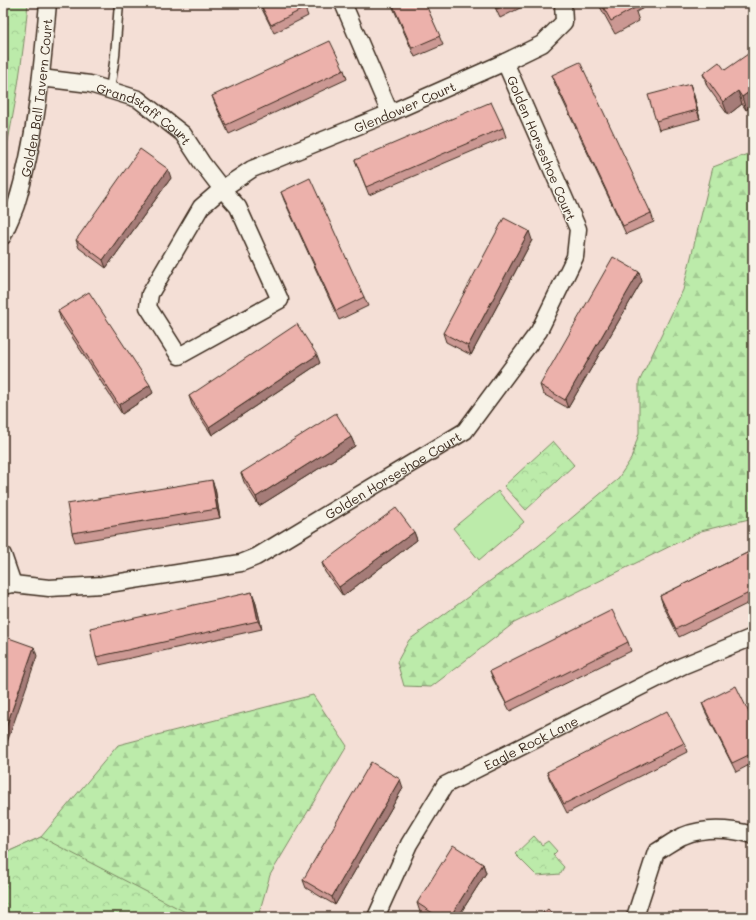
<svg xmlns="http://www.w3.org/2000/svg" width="756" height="920" viewBox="0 0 756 920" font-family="Mali,sans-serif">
	<defs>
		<pattern id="forest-firs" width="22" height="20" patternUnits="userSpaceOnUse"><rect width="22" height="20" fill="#bcebaa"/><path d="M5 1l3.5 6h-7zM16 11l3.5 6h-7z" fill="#a2ca92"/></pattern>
		<pattern id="park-crowns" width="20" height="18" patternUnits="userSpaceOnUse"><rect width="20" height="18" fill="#bcebaa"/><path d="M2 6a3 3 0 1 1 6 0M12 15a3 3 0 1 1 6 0" fill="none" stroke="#a2ca92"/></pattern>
	</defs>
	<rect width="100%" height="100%" fill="#f4dfd6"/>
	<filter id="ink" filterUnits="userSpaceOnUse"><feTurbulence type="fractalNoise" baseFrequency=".025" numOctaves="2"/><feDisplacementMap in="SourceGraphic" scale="8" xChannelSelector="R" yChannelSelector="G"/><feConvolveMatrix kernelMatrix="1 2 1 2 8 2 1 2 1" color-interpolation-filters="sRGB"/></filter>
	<g filter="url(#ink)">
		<g fill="url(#forest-firs)" stroke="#7c8a64">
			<polygon points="753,152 753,518 701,531 514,623 431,687 404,686 397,662 409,640 538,546 617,480 631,459 639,433 639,382 683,290 713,167"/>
			<polygon points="313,695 347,746 270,875 258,917 3,917 3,854 41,837 118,745"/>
		</g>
		<g fill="url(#park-crowns)" stroke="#7c8a64">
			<path d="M3,3H28C23,58 15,111 3,164Z"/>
			<polygon points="553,441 574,465 526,510 504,486"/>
			<polygon points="534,836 542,845 548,841 557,851 553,855 564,867 560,874 537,876 515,854"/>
			<polygon points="41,837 195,917 3,917 3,854"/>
		</g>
		<polygon fill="#bcebaa" stroke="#7c8a64" points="498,491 524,522 479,560 453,528"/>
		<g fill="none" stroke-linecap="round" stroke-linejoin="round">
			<g stroke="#3b2a1e" stroke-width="11">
				<polyline id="service" points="110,90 115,56 119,3"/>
			</g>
			<g stroke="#3b2a1e" stroke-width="19">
				<g id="minor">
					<polyline points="343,3 390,113"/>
					<path id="s1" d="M41,78L90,84L138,99L183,134L202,163L222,189L252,169L390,113L505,62L542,44L564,22L563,3"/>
					<polygon points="222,189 238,207 280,300 179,356 148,307 150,294 201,207"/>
					<path id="s2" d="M3,236C7,226 12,216 16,205C36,140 42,71 48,3"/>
					<polyline points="3,555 13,584"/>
					<path id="s3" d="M3,586L13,584L49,588L102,585L241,563L256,557L465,431L539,331L575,257L578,229L505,62"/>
					<path id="s4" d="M376,917L409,844L445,785L682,666L753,637"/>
					<path d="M635,917L656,852C665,847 674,840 683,836C705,827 730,829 753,835"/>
				</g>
			</g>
			<use href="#service" stroke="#f7f3e8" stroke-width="8"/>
			<use href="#minor" stroke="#f7f3e8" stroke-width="16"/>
		</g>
		<g fill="#cb9893" stroke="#3b2a1e">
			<polygon points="259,3 303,3 308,16 274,33"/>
			<polygon points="391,3 425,3 443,45 415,57"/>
			<polygon points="493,3 527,3 528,4 500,18"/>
			<polygon points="598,3 653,3 636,12 639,21 615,34"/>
			<polygon points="753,61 753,105 746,110 742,104 728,115 707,86 703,74 725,70"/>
			<polygon points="344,70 347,79 229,134 215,104 212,96"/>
			<polygon points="552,75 651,213 654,222 626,234 555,84"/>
			<polygon points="693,92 700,119 659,130 656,121"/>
			<polygon points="503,128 506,137 369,195 355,160"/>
			<polygon points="171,178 106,268 79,248 76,240"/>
			<polygon points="281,192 364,297 368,306 339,320 284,200"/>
			<polygon points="532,240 471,355 446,342 443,333"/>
			<polygon points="642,281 568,408 543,394 540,385"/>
			<polygon points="58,311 153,393 122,414 61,320"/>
			<polygon points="320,363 212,435 192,405 189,396"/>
			<polygon points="351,437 355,446 259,506 244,482 241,473"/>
			<polygon points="215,488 220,518 75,542 72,533"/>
			<polygon points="414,532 417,540 343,596 325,572 322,563"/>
			<polygon points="753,550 753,601 679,637 663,605 660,596"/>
			<polygon points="255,600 262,629 99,665 96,657"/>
			<polygon points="628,642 631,651 510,711 493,679 490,671"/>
			<polygon points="702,703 753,721 753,763 736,772 705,711"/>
			<polygon points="684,743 687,752 567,813 550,780 547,772"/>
			<polygon points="403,788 335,905 306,888 303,880"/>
			<polygon points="483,864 486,873 458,917 428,917 420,912 417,903"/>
		</g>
		<g fill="#a57c78" stroke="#3b2a1e">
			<polygon points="690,84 693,92 700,119 697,110"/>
			<polygon points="753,89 753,105 746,110 742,97"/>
			<polygon points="738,91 742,104 728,115 723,102"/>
			<polygon points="168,169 171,178 106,268 103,260"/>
			<polygon points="529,231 532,240 471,355 468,346"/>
			<polygon points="639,272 642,281 568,408 565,400"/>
			<polygon points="317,355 320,363 212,435 209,427"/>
			<polygon points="150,385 153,393 122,414 119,405"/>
			<polygon points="351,437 355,446 259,506 256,497"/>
			<polygon points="212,480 215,488 220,518 217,509"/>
			<polygon points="414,532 417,540 343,596 339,587"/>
			<polygon points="252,592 255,600 262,629 258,621"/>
			<polygon points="34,647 37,656 3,754 3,736"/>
			<polygon points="400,779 403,788 335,905 332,897"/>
			<polygon points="483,864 486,873 458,917 450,917"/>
		</g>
		<g fill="#ecb1ab" stroke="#3b2a1e">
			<polygon points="260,3 303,3 305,8 271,25"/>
			<polygon points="392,3 425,3 440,36 412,48"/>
			<polygon points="494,3 509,3 497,9"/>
			<polygon points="601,3 632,3 635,8 611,21"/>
			<polygon points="330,41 344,70 226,125 212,96"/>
			<polygon points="748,54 753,61 753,82 751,83 753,86 753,89 742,97 738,91 723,102 703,74 719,62 725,70"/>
			<polygon points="580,62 651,213 623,226 552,75"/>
			<polygon points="690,84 697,110 656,121 648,95"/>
			<polygon points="491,102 503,128 366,187 355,160"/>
			<polygon points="140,149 168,169 103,260 76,240"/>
			<polygon points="310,178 364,297 336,311 281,192"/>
			<polygon points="504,218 529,231 468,346 443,333"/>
			<polygon points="613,257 639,272 565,400 540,385"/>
			<polygon points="89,292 150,385 119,405 58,311"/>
			<polygon points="297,324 317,355 209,427 189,396"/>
			<polygon points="336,413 351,437 256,497 241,473"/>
			<polygon points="212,480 217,509 72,533 67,504"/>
			<polygon points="396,508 414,532 339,587 322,563"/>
			<polygon points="753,550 753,591 676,629 660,596"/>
			<polygon points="252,592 258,621 96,657 90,628"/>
			<polygon points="612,610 628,642 506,703 490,671"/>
			<polygon points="6,637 34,647 3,736 3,646"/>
			<polygon points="736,686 753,721 753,753 732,763 702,703"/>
			<polygon points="667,711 684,743 564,804 547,772"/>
			<polygon points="371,762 400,779 332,897 303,880"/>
			<polygon points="453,845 483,864 450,917 439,917 417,903"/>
			<polygon points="548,909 555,917 538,917"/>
		</g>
	</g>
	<g text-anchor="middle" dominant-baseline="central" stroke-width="3" stroke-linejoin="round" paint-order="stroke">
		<g font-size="13" fill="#3b2a1e" stroke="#f7f3e8">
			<text stroke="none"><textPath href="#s2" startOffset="143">Golden Ball Tavern Court</textPath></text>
			<text stroke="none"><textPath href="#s1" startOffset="425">Glendower Court</textPath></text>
			<text stroke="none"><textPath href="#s1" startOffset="112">Grandstaff Court</textPath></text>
			<text transform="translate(542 148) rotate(67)">Golden Horseshoe Court</text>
			<text stroke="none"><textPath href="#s3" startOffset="416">Golden Horseshoe Court</textPath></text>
			<text stroke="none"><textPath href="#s4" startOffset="245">Eagle Rock Lane</textPath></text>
		</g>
	</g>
	<rect width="756" height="920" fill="none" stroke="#f7f3e8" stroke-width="16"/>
	<rect x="8" y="8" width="740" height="904" fill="none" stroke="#3b2a1e" stroke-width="1.5" filter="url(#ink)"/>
</svg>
